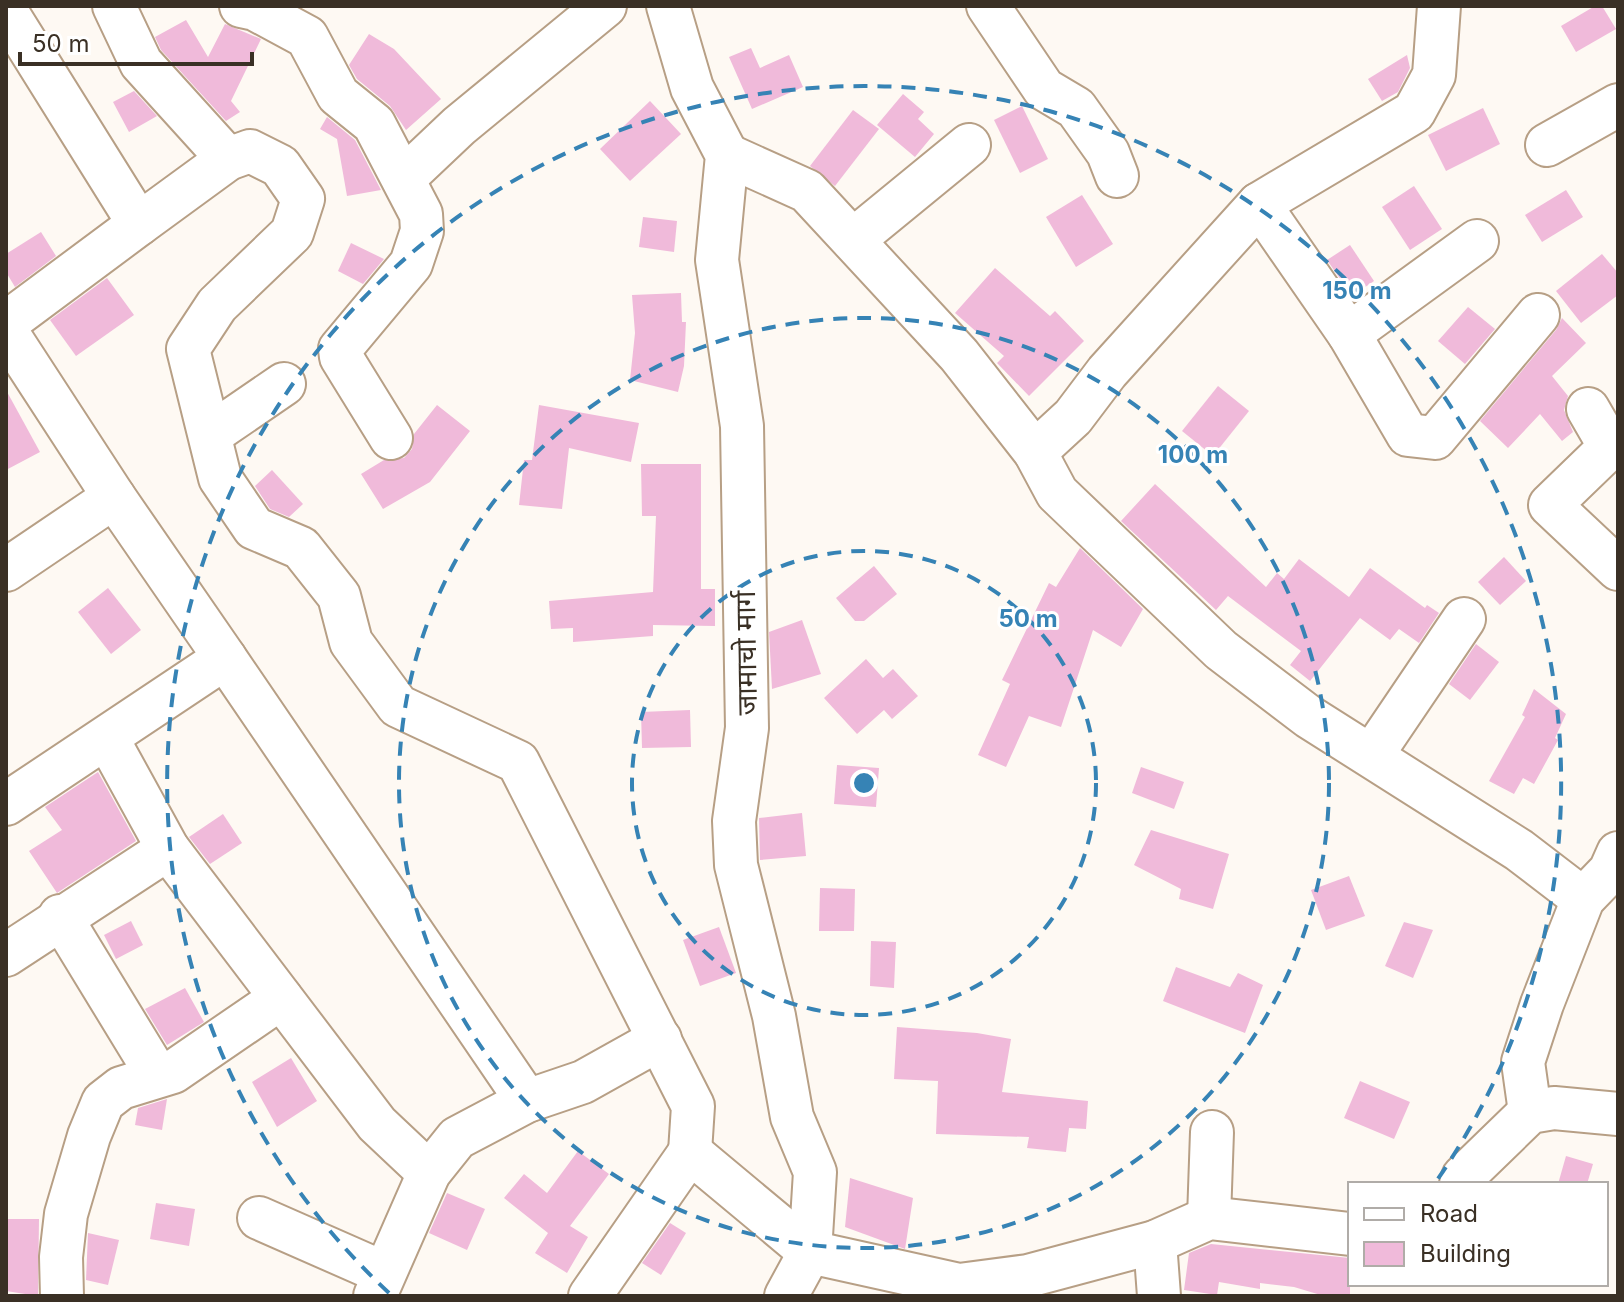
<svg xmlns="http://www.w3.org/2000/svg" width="1624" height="1302" viewBox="0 0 1624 1302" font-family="Inter,'Noto Sans Devanagari',sans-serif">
	<rect width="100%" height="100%" fill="#fef9f3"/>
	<g fill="#f0bada">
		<polygon points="1595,6 1602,6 1616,29 1576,52 1561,26"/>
		<polygon points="186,20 208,57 225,24 261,39 231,101 240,112 226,121 161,50 155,37"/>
		<polygon points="369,34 394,49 441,99 406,130 390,106 357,79 349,65"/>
		<polygon points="751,48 760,68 789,55 803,87 752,109 729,57"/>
		<polygon points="1407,55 1410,68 1398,92 1382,101 1368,79"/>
		<polygon points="134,91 157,116 129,132 113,102"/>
		<polygon points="903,94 924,112 918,119 934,134 915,157 877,125"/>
		<polygon points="650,101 681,134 630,181 600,149"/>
		<polygon points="1022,106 1048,159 1020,173 994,120"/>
		<polygon points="1483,108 1500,144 1446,171 1428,135"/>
		<polygon points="853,110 879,129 835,186 810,166"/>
		<polygon points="327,117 355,140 381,190 347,196 337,139 320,129"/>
		<polygon points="1414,186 1442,229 1410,250 1382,207"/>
		<polygon points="1566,190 1583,217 1542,242 1525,215"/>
		<polygon points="1082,195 1113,244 1076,267 1046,217"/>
		<polygon points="643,217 677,221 674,252 639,247"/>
		<polygon points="41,232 56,256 15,287 6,272 6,254"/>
		<polygon points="351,243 384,259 363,284 338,271"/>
		<polygon points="1350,245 1374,281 1352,296 1327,260"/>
		<polygon points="1602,254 1618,273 1618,295 1581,323 1556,291"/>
		<polygon points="995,268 1050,316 1055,311 1084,341 1029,396 997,363 1004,356 955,313"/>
		<polygon points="107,278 134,315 76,356 50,320"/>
		<polygon points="681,293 682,322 686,322 684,366 678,392 630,380 635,333 632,295"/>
		<polygon points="1468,307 1495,329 1465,364 1438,341"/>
		<polygon points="1562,318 1586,343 1552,376 1568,396 1564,410 1573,432 1562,441 1540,414 1508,448 1480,421 1556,330"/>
		<polygon points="1218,386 1249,411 1213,456 1182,431"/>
		<polygon points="6,390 40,452 6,470"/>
		<polygon points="437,405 470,431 430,482 383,509 361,474 384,460 404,458 412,449 414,434"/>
		<polygon points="539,405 639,423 631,462 569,448 562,509 519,505 524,460 532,460"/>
		<polygon points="641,464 701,464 701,589 715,589 715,626 653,625 653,636 573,642 573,628 551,629 549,601 653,592 656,516 642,516"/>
		<polygon points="272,470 303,504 289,517 270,509 255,486"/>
		<polygon points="1155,484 1266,587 1277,573 1284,579 1299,559 1349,597 1370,568 1425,608 1427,605 1439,613 1419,643 1399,629 1390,640 1360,618 1310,681 1290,665 1301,651 1228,596 1216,610 1121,521"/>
		<polygon points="1080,548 1143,609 1121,647 1093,630 1061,727 1029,716 1006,767 978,755 1010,684 1002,680 1049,583 1056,587"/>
		<polygon points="1504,557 1526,581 1500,605 1478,582"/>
		<polygon points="874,566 897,594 864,621 855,621 836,598"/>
		<polygon points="108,588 141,630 111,654 78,612"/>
		<polygon points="802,620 821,674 772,689 769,632"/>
		<polygon points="1476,644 1499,662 1470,700 1449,684"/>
		<polygon points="866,659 883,678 893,669 918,696 892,719 884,710 857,734 824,698"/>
		<polygon points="1534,689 1566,714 1555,738 1558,740 1534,784 1523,778 1514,794 1489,781 1525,717 1522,715"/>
		<polygon points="690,710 691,747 642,748 641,712"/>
		<polygon points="837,765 879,768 876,807 834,804"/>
		<polygon points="1141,767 1184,782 1174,809 1132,793"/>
		<polygon points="98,772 136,841 57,893 29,851 62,830 45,807"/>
		<polygon points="802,813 806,856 760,860 759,818"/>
		<polygon points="223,814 242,843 210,864 189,837"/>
		<polygon points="1151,830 1229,854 1213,909 1179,899 1181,889 1134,865"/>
		<polygon points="1349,876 1365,916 1326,930 1311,890"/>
		<polygon points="820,888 855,889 854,931 819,931"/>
		<polygon points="131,921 143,945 116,959 104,935"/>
		<polygon points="1404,922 1433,930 1413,978 1385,966"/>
		<polygon points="719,927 736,973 700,986 683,940"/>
		<polygon points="871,941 896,942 894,988 870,986"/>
		<polygon points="1176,967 1230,987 1238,973 1263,985 1245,1033 1163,1001"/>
		<polygon points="185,988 204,1022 167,1045 145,1009"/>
		<polygon points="897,1027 977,1033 1011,1039 1002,1092 1088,1101 1086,1129 1069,1128 1066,1152 1027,1148 1029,1137 936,1134 938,1081 894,1079"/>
		<polygon points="291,1058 317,1101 277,1127 252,1082"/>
		<polygon points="1360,1081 1410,1102 1394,1139 1344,1118"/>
		<polygon points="167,1099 162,1130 135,1125 138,1108"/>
		<polygon points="578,1151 609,1174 570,1226 588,1237 567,1273 535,1253 548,1233 504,1198 524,1174 547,1193"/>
		<polygon points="1566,1156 1593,1164 1587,1184 1558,1184"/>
		<polygon points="850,1178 913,1198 905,1249 845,1227"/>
		<polygon points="447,1193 485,1209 467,1250 429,1233"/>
		<polygon points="156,1203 195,1209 189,1246 150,1239"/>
		<polygon points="6,1219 39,1219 38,1296 6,1291"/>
		<polygon points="670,1223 686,1233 661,1275 642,1263"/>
		<polygon points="88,1233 119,1240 108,1285 86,1280"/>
		<polygon points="1211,1244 1350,1258 1350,1296 1324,1296 1294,1287 1260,1283 1260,1289 1219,1282 1217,1295 1184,1290 1189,1253"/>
	</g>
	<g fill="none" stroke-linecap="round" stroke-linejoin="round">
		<g stroke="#b79f85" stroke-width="46">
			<g id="minor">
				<polyline points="114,6 141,63 228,159"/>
				<polyline points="241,6 255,9 307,37 338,95 374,124 421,214 422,231 411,264 340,349 341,357 391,438"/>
				<polyline points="668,6 692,88 727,155 717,260 742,426 747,728 734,821 736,865 774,1016 792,1117 815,1172 810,1252 786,1296"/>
				<polyline points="988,6 1044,89 1076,108 1108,153 1117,176"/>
				<polyline points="6,11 139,224 6,323"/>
				<polyline points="1547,145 1618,105"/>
				<polyline points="727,155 807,191 959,355 1035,452 1057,493 1221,650 1309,717 1519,850 1583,899"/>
				<polyline points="404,178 459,126 605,6"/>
				<polyline points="1259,204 1349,334 1477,241"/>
				<polyline points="139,224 228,159 250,151 280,166 303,199 292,233 217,305 188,349 220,478 254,528 301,548 339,596 351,642 398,706 518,762 693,1106 690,1152"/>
				<polyline points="853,240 969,145"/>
				<polyline points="6,331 114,497 6,570"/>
				<polyline points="1349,334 1408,435 1435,438 1538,315"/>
				<polyline points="1588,409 1610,447 1550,505 1618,569"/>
				<polyline points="211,434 284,384"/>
				<polyline points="1035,452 1073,417 1107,372 1259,204 1414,112 1434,75 1439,6"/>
				<polyline points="225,658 527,1101"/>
				<polyline points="107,738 168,849 377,1124 429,1173"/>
				<polyline points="1372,755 1464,619"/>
				<polyline points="6,804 225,658 114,497"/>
				<polyline points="60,916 157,1075"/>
				<polyline points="6,955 168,849"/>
				<polyline points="1530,1112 1523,1062 1542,1004 1583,899 1610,871 1618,853"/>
				<polyline points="1461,1184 1463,1177 1530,1112 1554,1108 1618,1114"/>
				<polyline points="259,1218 384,1273"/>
				<polyline points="1209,1218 1212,1132"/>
				<polyline points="1155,1242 1159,1296"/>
				<polyline points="62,1296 61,1257 66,1214 89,1136 103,1102 121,1088 173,1072 281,998"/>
				<polyline points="375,1296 429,1173 457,1138 527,1101 583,1082 660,1039"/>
				<polyline points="590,1296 690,1152 810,1252 959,1285 1028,1276 1155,1242 1209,1218 1350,1234"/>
			</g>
		</g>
		<use href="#minor" stroke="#fff" stroke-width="42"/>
	</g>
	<g fill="none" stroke="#3683b5" stroke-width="4" stroke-dasharray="14 10">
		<circle cx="864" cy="783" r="232"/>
		<circle cx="864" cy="783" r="465"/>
		<path d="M389 1293A697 697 0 1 1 1435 1183"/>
	</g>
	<g text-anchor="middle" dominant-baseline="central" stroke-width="6" stroke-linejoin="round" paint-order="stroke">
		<g font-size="28" fill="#3a3025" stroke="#fff">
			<text transform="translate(746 653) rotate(-91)">जामाचो मार्ग</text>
		</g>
	</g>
	<circle cx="864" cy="783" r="12" fill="#3683b5" stroke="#fff" stroke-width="4"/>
	<g font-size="24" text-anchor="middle" font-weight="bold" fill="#3683b5" stroke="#fff" stroke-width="6" stroke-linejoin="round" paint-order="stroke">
		<text x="1357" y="299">150 m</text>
		<text x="1193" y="463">100 m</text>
		<text x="1028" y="627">50 m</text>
	</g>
	<rect width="1624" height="1302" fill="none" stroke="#3a3025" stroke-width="16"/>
	<rect x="1348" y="1182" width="260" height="104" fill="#ffffff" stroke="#b0aca8" stroke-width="2"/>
	<rect x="1364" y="1208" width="40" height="12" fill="#ffffff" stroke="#b0aca8" stroke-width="2"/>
	<text x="1420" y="1222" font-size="24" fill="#3a3025">Road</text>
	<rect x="1364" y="1242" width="40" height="24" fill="#f0bada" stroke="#b0aca8" stroke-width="2"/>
	<text x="1420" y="1262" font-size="24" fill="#3a3025">Building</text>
	<path d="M20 52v12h232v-12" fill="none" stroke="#3a3025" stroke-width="4"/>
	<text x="32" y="52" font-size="24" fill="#3a3025" stroke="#ffffff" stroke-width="6" paint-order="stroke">50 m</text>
</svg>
